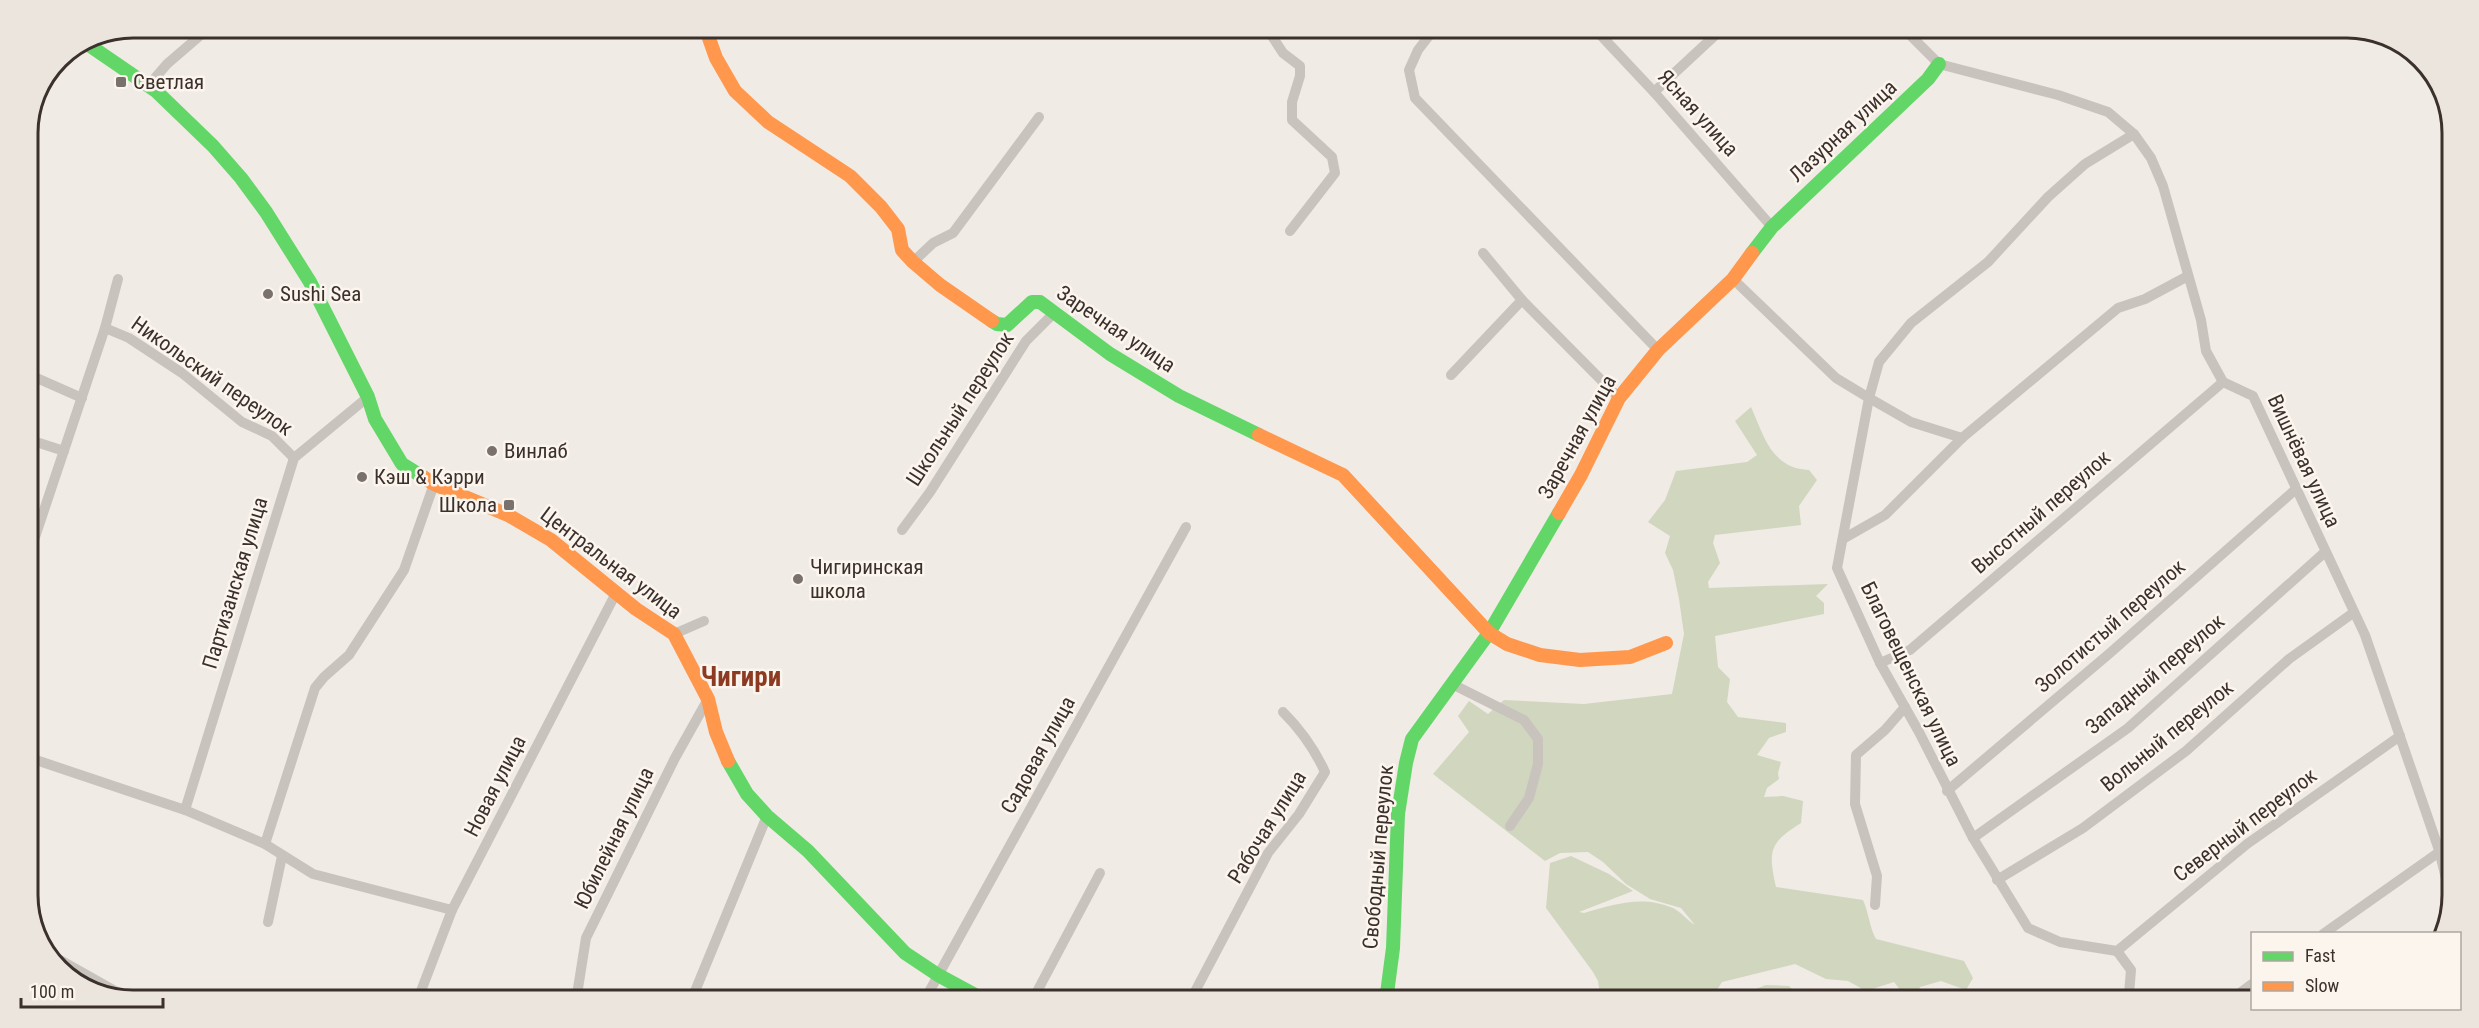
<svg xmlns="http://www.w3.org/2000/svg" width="2479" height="1028" viewBox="0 0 2479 1028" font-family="'Roboto Condensed',sans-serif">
	<rect width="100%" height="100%" fill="#f0ebe5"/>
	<g fill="#d1d6bf">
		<path d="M1751,407C1764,436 1771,468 1809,470L1817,480L1799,506L1801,525L1715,535L1713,543L1720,563L1708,582L1709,588L1828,584L1816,596L1824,603V614L1715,636L1718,667L1730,679L1727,702L1738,717L1786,723V732L1769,738L1757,755L1781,762L1778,773L1779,779L1767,788L1764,797L1783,796L1803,801L1801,823C1769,843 1768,851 1776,887L1863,900C1869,913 1869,926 1876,939L1964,961L1973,978L1966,990L1941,981L1920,987L1916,1000L1904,995L1894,982L1866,991L1848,981L1826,979L1795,964L1722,982L1710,1001H1601L1598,981L1593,972L1546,908L1550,863L1571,856L1609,874L1633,891L1579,912L1584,913C1616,904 1641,895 1673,908C1681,912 1688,921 1695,925L1681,908L1650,899L1626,884L1603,862L1588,852L1560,853L1545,861L1433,774L1469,732L1458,716L1469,701L1488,714L1504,700L1584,704L1672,694L1684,634L1679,599L1673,570L1665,553L1670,536L1648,522L1665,500L1676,471L1747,462L1757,455L1735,421Z"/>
		<polygon points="1766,985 1789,986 1795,992 1793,1001 1741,1001 1745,993"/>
	</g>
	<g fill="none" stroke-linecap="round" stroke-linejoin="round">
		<g stroke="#c9c3be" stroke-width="10">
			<polyline points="1266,27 1283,53 1300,66 1300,76 1292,102 1292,120 1332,157 1335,173 1290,231"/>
			<polyline points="1593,27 1654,92 1772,227"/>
			<polyline points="1902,27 1939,64 2058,95 2108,112 2134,134 2151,158 2163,186 2201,320 2206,351 2223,382 2253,396 2365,635 2439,850 2451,899"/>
			<polyline points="1435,28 1418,50 1409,70 1415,98 1658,350"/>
			<polyline points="149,85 167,64 210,27"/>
			<polyline points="1654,92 1724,27"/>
			<polyline points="1483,253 1522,300 1619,398"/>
			<polyline points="913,262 933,243 953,233 1039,117"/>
			<polyline points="1733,279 1836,378 1869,398 1837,568 1880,663 1919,732 1973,838 2028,928 2060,942 2117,951"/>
			<polyline points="105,328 129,338 182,373 242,422 272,436 294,458"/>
			<polyline points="1451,375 1522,300"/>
			<polyline points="27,382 33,378 39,379 82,398"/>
			<polyline points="1962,438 1911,422 1869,398 1879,362 1911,323 1988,262 2048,197 2085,164 2134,134"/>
			<polyline points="27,439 64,451"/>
			<polyline points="902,530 930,492 1026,341 1055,312"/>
			<polyline points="1843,539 1885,515 1962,438 2118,308 2145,299 2188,276"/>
			<polyline points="27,561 105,328 118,279"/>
			<polyline points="674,634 704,621"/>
			<polyline points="1880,663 1910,650 2223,382"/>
			<polyline points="1452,684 1524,720 1538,739 1538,764 1529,798 1510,826"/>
			<polyline points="27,757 185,810 265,844 313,874 452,910"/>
			<polyline points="1947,791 2110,653 2296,489"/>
			<polyline points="185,810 294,458 368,397"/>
			<polyline points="1973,838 2128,728 2325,552"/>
			<polyline points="265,844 315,688 324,677 349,655 404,570 434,484"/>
			<polyline points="1997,880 2083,828 2186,751 2289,659 2353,613"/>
			<polyline points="1875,905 1877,876 1855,804 1856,755 1885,730 1905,707"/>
			<polyline points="268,922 282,856"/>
			<polyline points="2323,934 2452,843"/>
			<polyline points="2117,951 2247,844 2400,736"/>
			<polyline points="2117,951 2131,970 2129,994 2123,1001"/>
			<polyline points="46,952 133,1001"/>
			<polyline points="420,1001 421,991 452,910 616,593"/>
			<polyline points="576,1001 586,938 675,758 708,699"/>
			<polyline points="691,1001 767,816"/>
			<polyline points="924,1001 1186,527"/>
			<polyline points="1032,1001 1100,873"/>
			<path d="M1190,1001L1268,853L1299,814L1325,772C1314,748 1301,730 1283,712"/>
			<polyline points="2229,1001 2252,984"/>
		</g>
		<g stroke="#63d668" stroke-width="14">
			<polyline points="83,41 156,91 213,146 241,178 266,212 310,282 368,397 375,419 402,464 423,477"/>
			<polyline points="1752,253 1772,227 1928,79 1939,64"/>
			<polyline points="992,321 997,324 1007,325 1032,302 1040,302 1110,354 1179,396 1259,435"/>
			<polyline points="728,761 747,794 767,816 808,851 905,953 938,975 986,1001"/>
			<polyline points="1386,1001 1393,948 1398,814 1406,763 1412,739 1489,633 1559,513"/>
		</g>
		<g stroke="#ff974d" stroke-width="14">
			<polyline points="705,27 716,58 735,91 768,122 850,176 881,207 898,229 902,250 913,262 940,285 992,321"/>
			<polyline points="1259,435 1343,475 1489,633 1507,644 1540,655 1580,660 1630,657 1666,643"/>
			<polyline points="423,477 434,484 508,515 551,540 636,609 674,634 708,699 716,732 728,761"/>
			<polyline points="1559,513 1581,475 1619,398 1658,350 1733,279 1752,253"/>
		</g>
	</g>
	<g fill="#7a716c" stroke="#fbf5ee" stroke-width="2">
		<rect x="115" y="76" width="12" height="12" rx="3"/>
		<circle cx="268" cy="294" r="6"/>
		<circle cx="492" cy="451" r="6"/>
		<circle cx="362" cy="477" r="6"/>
		<rect x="503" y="499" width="12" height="12" rx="3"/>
		<circle cx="798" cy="579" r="6"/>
	</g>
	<g text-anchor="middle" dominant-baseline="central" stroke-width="5" stroke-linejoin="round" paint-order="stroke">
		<g font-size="21" fill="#3b302b" stroke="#fbf5ee" text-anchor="start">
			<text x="133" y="82">Светлая</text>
			<text x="280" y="294">Sushi Sea</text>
			<text x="504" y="451">Винлаб</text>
			<text x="374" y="477">Кэш &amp; Кэрри</text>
			<text x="497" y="505" text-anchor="end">Школа</text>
			<text x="810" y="567">Чигиринская<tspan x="810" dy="24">школа</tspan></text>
		</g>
		<g font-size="21" fill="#3b302b" stroke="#fbf5ee">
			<text transform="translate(1698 113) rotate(48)">Ясная улица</text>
			<text transform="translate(1843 131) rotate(-43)">Лазурная улица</text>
			<text transform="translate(1116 329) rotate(34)">Заречная улица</text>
			<text transform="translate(212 376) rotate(35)">Никольский переулок</text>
			<text transform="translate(960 409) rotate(-57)">Школьный переулок</text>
			<text transform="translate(1577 437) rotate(-61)">Заречная улица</text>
			<text transform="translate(2304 461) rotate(65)">Вишнёвая улица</text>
			<text transform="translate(2041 512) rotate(-41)">Высотный переулок</text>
			<text transform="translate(611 563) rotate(37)">Центральная улица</text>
			<text transform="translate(235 583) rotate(-73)">Партизанская улица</text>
			<text transform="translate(2110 626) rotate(-41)">Золотистый переулок</text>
			<text transform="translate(1911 674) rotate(64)">Благовещенская улица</text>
			<text transform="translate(2155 674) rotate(-40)">Западный переулок</text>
			<text transform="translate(2167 736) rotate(-39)">Вольный переулок</text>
			<text transform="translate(1038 755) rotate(-61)">Садовая улица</text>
			<text transform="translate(495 786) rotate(-63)">Новая улица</text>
			<text transform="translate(2245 825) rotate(-37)">Северный переулок</text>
			<text transform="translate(1267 827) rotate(-58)">Рабочая улица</text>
			<text transform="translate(614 838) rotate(-64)">Юбилейная улица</text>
			<text transform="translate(1378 857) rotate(-85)">Свободный переулок</text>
		</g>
		<g font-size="27" font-weight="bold" fill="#8c3b22" stroke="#fbf5ee">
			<text x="741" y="677">Чигири</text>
		</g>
	</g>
	<path d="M0 0H2479V1028H0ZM133 38H2347A95 95 0 0 1 2442 133V895A95 95 0 0 1 2347 990H133A95 95 0 0 1 38 895V133A95 95 0 0 1 133 38Z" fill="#ece5de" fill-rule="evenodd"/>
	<path fill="none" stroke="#3b302b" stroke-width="3" d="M133 38H2347A95 95 0 0 1 2442 133V895A95 95 0 0 1 2347 990H133A95 95 0 0 1 38 895V133A95 95 0 0 1 133 38Z"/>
	<rect x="2251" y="932" width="210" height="78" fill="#fbf5ee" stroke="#aea6a0" stroke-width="1.5"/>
	<rect x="2263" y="952" width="30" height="9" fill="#63d668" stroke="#aea6a0" stroke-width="1.5"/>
	<text x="2305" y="962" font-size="18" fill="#3b302b">Fast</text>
	<rect x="2263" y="982" width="30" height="9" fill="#ff974d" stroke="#aea6a0" stroke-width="1.5"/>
	<text x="2305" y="992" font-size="18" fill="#3b302b">Slow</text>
	<path d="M21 998v9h142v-9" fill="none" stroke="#3b302b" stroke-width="3"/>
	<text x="30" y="998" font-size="18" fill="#3b302b" stroke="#fbf5ee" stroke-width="4.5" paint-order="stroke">100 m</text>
</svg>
